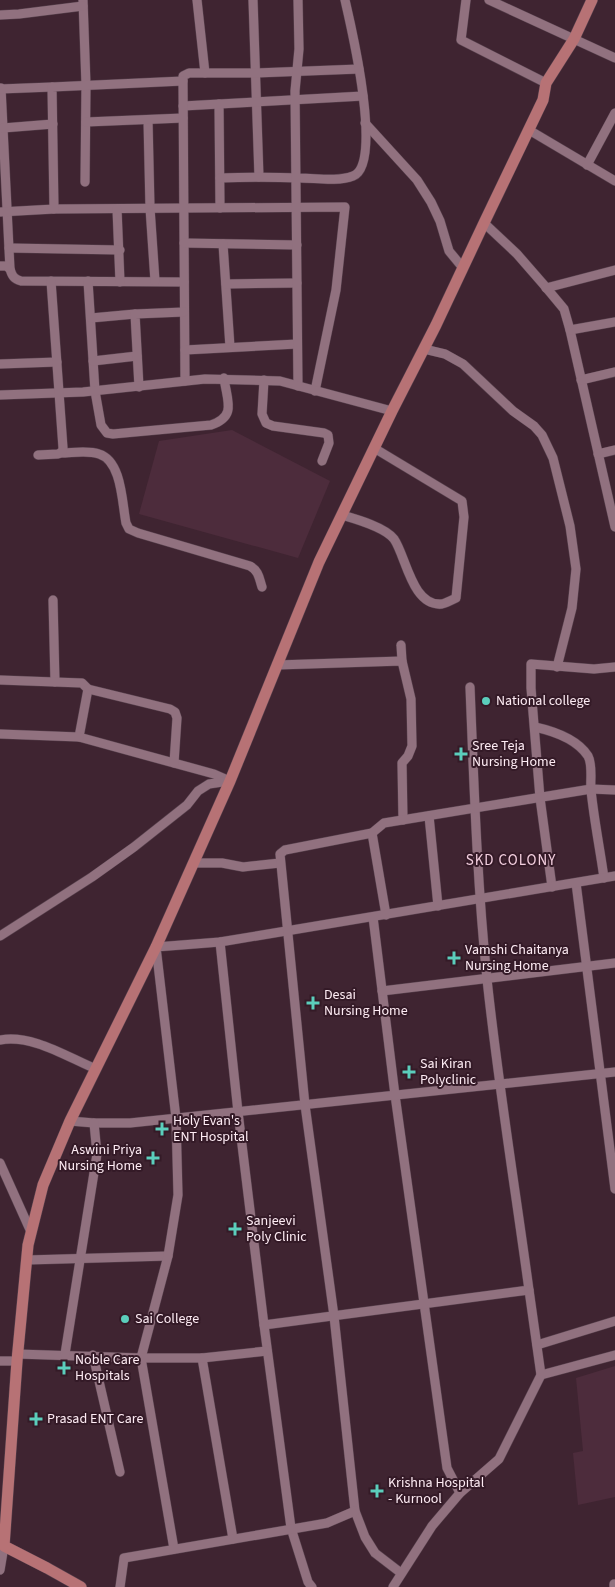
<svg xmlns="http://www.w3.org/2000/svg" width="615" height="1587" viewBox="0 0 615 1587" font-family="'Source Sans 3',sans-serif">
	<rect width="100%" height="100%" fill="#3f2431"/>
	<g fill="#4d2c3c">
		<polygon points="232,430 330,481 298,558 139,514 159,441"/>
		<polygon points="615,1366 615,1497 578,1505 573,1453 583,1451 576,1378"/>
	</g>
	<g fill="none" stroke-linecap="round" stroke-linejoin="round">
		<g stroke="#58424e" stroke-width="10">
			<g id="minor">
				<polyline points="83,0 86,85 85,182"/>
				<polyline points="197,0 205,73"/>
				<polyline points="253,0 259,177"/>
				<polyline points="466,0 461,40 546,83"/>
				<polyline points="489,0 615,58"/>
				<polyline points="0,15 19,14 83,6"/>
				<polyline points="183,81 183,76 189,73 256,73 359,69"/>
				<path d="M1,88L10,269C12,276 14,279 21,281L184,282"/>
				<polyline points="0,89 52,87"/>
				<polyline points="219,104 220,208"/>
				<polyline points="183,106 363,96"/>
				<polyline points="148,120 150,208 155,281"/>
				<polyline points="86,122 183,118"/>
				<polyline points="365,123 417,180 431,202 440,221 449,251 463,268"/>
				<polyline points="3,128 53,124"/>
				<polyline points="529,130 615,181"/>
				<polyline points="587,165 615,113"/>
				<path d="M220,178C247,177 273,177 300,178C316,178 337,182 353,176C384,165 351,26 345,0"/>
				<polyline points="54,209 345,207 336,290 315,391"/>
				<polyline points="117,209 120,282"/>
				<polyline points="0,212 54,209 52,87 183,81 185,381"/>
				<polyline points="484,223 517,254 544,285 564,309 570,330 615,527"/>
				<polyline points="184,243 297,245"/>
				<polyline points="223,244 230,347"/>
				<polyline points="9,248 120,250"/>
				<polyline points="0,266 6,266 10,269"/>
				<path d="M88,281L95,391L101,425L107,433L113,434L211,425C237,416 227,401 224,378"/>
				<polyline points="226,284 297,283"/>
				<polyline points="546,288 615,270"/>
				<polyline points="91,318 135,314"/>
				<polyline points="570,330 615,322"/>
				<polyline points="424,349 445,354 463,364 513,411 534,426 542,435 553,458 570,526 576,569 572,608 557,667"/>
				<polyline points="185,350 297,344"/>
				<polyline points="93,361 137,356"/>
				<polyline points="0,364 57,362"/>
				<polyline points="264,380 262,414 266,423 273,426 324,433 328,435 329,443 322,461"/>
				<polyline points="581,380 615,372"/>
				<polyline points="298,386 295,91 299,49 298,0"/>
				<polyline points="139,387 135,314 184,312"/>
				<polyline points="0,395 83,392 205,379 280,381 392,411"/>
				<path d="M61,453C72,453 88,450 99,454C122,461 122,503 126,523L129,529L138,533L250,566C259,571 259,578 262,587"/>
				<polyline points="598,454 615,450"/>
				<polyline points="38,455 58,454 62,452 63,448 51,281"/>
				<path d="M342,515C356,519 385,527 394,539C406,556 412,607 442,604C446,603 452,600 456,598L464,517L462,501L374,448"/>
				<polyline points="53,600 55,682"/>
				<polyline points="401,645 402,661"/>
				<polyline points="277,665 402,661 411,699 412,746 408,756 402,763 403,820"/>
				<polyline points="0,680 82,683 88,689 79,737 214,774 230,781"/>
				<polyline points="88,689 170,709 175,712 177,718 174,763"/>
				<path d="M535,727C553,731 577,739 588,756C593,765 590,780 591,790C594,820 600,849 604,878"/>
				<polyline points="0,734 79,737"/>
				<polyline points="429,816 438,906"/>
				<polyline points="372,833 386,915"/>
				<polyline points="194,863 222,863 243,867 280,863"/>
				<polyline points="576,883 615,1189"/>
				<polyline points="552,887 540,798 531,688 531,664 594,669 615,667"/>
				<polyline points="373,917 395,1095 447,1468 460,1493"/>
				<polyline points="0,936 92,877 134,847 187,805 198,791 209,784 229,781"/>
				<path d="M220,942L238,1112L264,1325L529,1290C515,1187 498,1083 487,979C477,882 474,785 470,687"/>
				<polyline points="382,991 615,963"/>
				<path d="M0,1040C32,1034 67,1057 96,1069"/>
				<polyline points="70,1121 94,1123 130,1123 615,1072"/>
				<polyline points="0,1163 31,1232"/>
				<polyline points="27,1260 168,1256"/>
				<polyline points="264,1325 291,1528 308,1582 312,1587"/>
				<polyline points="537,1345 615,1321"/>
				<polyline points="17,1354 141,1358 168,1256 178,1195 176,1118 156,947 220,942 615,876"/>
				<polyline points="65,1354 97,1154 94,1123"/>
				<polyline points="93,1355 120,1472"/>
				<polyline points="202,1358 233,1539"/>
				<polyline points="0,1361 17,1361"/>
				<polyline points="541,1375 615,1355"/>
				<polyline points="174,1549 141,1358 202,1358 267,1351"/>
				<polyline points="0,1570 4,1546"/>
				<polyline points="401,1573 375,1553 365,1537 355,1511 334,1316 305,1105 280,854 285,850 372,833 384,823 591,789 615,790"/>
				<polyline points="614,1584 614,1587"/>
				<polyline points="120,1587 124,1558 327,1523 355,1511"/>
				<polyline points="393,1587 432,1526 460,1493 499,1459 541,1375 529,1290"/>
			</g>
		</g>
		<g stroke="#58424e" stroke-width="12">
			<polyline id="major" points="81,1587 47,1568 4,1546 17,1361 28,1245 43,1185 70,1121 156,947 230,781 319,562 392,411 436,325 484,223 543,100 546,83 574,39 592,0"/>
		</g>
		<use href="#minor" stroke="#91717f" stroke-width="9"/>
		<use href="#major" stroke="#b77275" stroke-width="11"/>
	</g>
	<g fill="#5bcebc" stroke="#341a27" stroke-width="2">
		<circle cx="486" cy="701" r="5"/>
		<path d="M458.5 746.5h5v5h5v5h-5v5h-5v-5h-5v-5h5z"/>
		<path d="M451.5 950.5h5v5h5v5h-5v5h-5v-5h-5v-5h5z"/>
		<path d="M310.5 995.5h5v5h5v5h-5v5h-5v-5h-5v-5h5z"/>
		<path d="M406.5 1064.5h5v5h5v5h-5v5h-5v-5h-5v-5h5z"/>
		<path d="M159.5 1121.5h5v5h5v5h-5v5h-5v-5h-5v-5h5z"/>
		<path d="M150.5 1150.5h5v5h5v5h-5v5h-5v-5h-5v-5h5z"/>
		<path d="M232.5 1221.5h5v5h5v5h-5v5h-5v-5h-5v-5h5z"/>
		<circle cx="125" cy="1319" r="5"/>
		<path d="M61.5 1360.5h5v5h5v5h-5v5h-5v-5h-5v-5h5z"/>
		<path d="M33.5 1411.5h5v5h5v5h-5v5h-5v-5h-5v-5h5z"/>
		<path d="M374.5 1483.5h5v5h5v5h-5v5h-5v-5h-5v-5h5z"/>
	</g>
	<g text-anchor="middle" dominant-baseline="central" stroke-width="4" stroke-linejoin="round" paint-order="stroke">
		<g font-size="14" fill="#feecf4" stroke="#341a27" text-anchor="start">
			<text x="496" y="701">National college</text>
			<text x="472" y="746">Sree Teja<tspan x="472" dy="16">Nursing Home</tspan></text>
			<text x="465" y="950">Vamshi Chaitanya<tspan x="465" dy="16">Nursing Home</tspan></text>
			<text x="324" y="995">Desai<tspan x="324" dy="16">Nursing Home</tspan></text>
			<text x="420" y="1064">Sai Kiran<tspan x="420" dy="16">Polyclinic</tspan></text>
			<text x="173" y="1121">Holy Evan's<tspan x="173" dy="16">ENT Hospital</tspan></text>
			<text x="142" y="1150" text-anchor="end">Aswini Priya<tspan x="142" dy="16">Nursing Home</tspan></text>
			<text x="246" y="1221">Sanjeevi<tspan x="246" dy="16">Poly Clinic</tspan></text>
			<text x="135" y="1319">Sai College</text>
			<text x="75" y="1360">Noble Care<tspan x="75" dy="16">Hospitals</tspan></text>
			<text x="47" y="1419">Prasad ENT Care</text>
			<text x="388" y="1483">Krishna Hospital<tspan x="388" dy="16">- Kurnool</tspan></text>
		</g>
		<g font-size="15" letter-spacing="1" fill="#f3cfdf" stroke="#341a27">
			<text x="511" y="860">SKD COLONY</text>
		</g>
	</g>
</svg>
